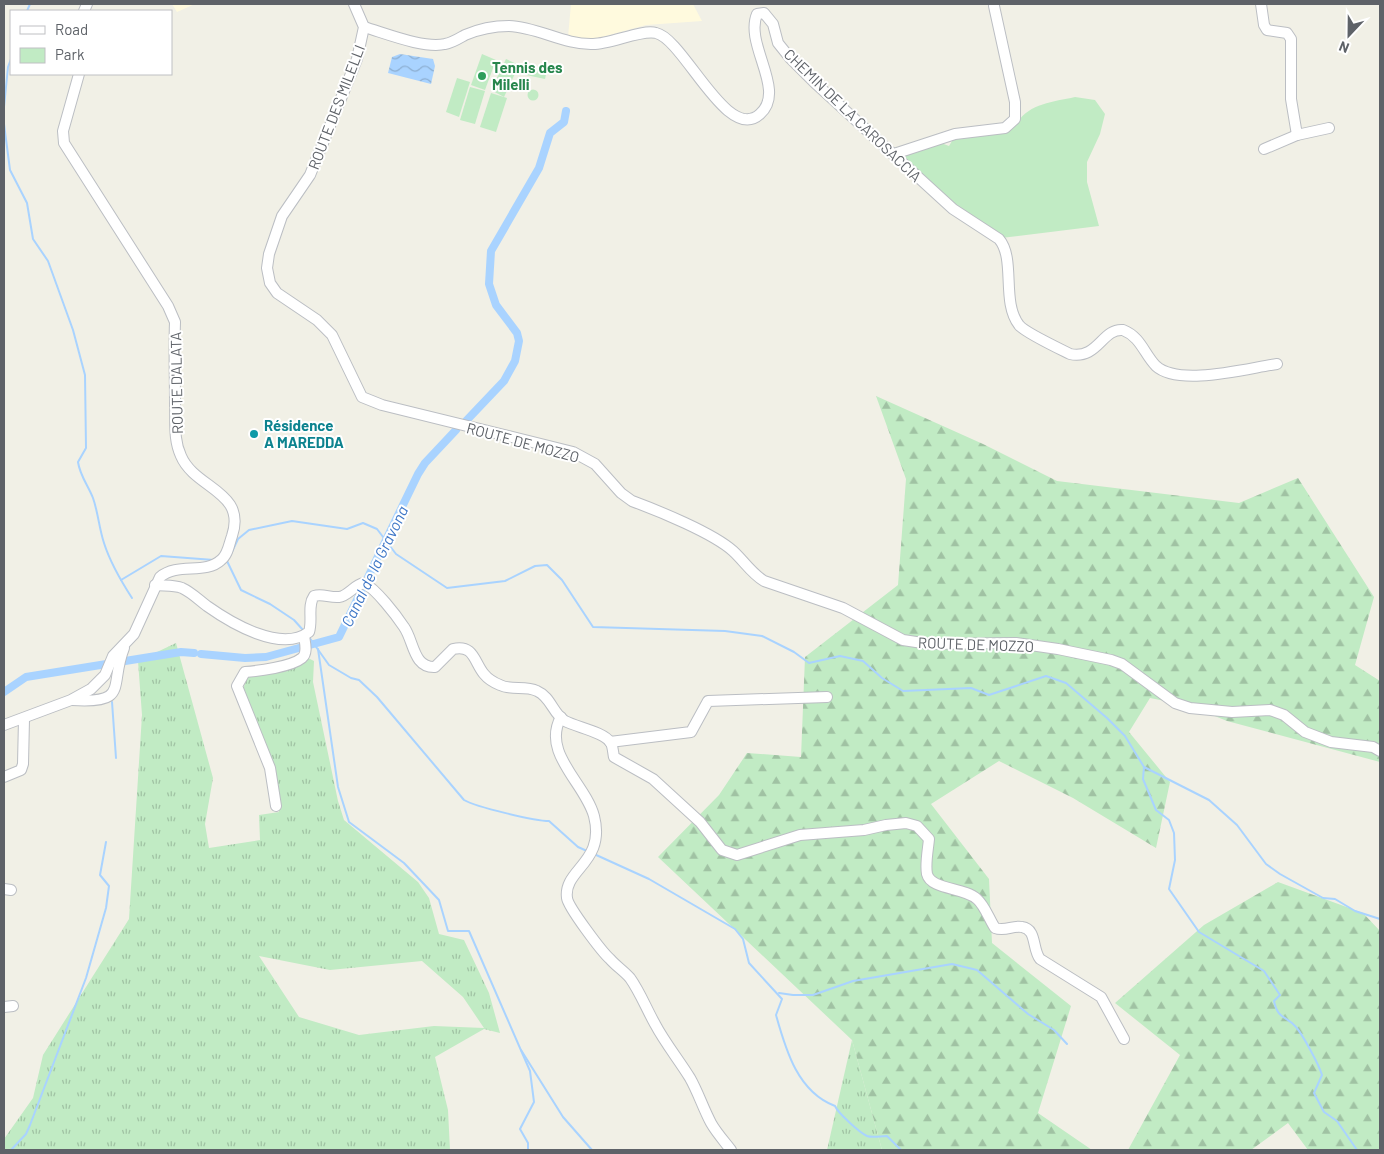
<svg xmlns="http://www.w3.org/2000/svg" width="1384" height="1154" viewBox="0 0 1384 1154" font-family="Barlow,sans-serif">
	<defs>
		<pattern id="grass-tufts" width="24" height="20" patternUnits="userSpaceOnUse" patternTransform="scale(1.25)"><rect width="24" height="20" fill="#c1ebc4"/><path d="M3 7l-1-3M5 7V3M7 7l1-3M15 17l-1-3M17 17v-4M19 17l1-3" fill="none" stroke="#a0c2a3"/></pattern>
		<pattern id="forest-firs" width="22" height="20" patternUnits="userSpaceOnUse" patternTransform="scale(1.25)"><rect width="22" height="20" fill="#c1ebc4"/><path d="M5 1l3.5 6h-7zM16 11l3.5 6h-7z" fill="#a0c2a3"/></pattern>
		<pattern id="water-waves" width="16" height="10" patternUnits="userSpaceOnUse" patternTransform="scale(1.25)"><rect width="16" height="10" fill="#a9d3ff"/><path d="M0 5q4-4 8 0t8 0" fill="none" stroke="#8dafd2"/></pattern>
	</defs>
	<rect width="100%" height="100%" fill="#f1f0e6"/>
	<g fill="#fffade">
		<polygon points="172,4 195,4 177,12"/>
		<polygon points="571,4 693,4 702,21 646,25 587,41 568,37"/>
	</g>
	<g fill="url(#grass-tufts)" fill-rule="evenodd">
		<path d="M176,643L213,778L205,824L209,848L260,840L259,815L279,812L277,783L243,690L247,676L308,658L314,661L313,682L338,801L344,820L418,882L429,898L439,934L464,940L489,993L500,1033L484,1029L435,1057L448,1110L450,1150H4V1139L33,1098L43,1055L129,919L142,715L138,661ZM259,956L330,970L422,961L463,997L484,1028L434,1026L359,1035L299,1017Z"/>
		<polygon points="852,1040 882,1150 827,1150"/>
	</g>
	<g fill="url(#forest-firs)">
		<polygon points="876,396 983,444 1057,481 1239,503 1298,478 1374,597 1355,665 1380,681 1380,762 1227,721 1190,706 1150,698 1129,732 1170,782 1156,848 1073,798 999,761 931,804 989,879 992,943 1071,1006 1038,1113 1092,1150 882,1150 852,1040 658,857 719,795 747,753 801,757 805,657 898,585 906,479"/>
		<polygon points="1278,882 1363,913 1380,931 1380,1150 1308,1150 1288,1123 1251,1150 1128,1150 1180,1055 1115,1003 1204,925"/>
	</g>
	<g fill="#c1ebc4">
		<polygon points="482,54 496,60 485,90 471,85"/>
		<polygon points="506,59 519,65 504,97 491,90"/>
		<polygon points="528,67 547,70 545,79 526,75"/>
		<polygon points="457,78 470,82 459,117 446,112"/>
		<polygon points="470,87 485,91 475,124 460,120"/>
		<circle cx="533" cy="95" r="5.5"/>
		<polygon points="491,93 507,98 496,132 480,127"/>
		<path d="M1075,97L1095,100L1105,114L1100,134L1087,162V182L1099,226L1001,238L981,225L925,181L907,160L905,155L941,143L949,146L955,136L1017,123C1030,103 1053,102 1075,97Z"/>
	</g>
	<polygon fill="url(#water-waves)" points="400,54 433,59 435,66 431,84 388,73 392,57"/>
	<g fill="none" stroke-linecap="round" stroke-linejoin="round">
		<g stroke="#a9d3ff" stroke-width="2">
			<polyline points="27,11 30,4"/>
			<polyline points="4,107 8,67 11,59"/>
			<path d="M4,124L10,170L27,203L33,239L48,261L73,330L85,375L86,448L78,462C80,476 88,485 93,498C98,512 99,528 104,543C110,562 121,581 132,598"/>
			<path d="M230,556L238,539L249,530L292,521L347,529L363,523L377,529L396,554L447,588L505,581L535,566L547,565L562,580L593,627L725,631L762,636L794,652L809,663L840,656L863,661L882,678L903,691L971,688L989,695L1046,676L1066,683L1107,718L1125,736L1144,767L1143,779L1156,810L1169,820L1174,833L1175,860L1169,889L1199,932L1264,971L1280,995L1274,1001C1278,1020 1286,1015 1296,1027C1303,1035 1319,1065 1322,1075L1314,1093L1324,1112L1337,1121L1357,1150"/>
			<polyline points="227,561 241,590 270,604 294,620 303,630"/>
			<polyline points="121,580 161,556 214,560"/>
			<path d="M309,637L329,665L351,678L359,680L377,697L464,800C476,807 535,821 549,821L578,847L587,851"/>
			<polyline points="318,649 338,787 349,822 404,863 439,900 448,931 469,931 530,1071 534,1102 520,1129 528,1143 528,1150"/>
			<polyline points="112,702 116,758"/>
			<polyline points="1144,767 1209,800 1237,825 1266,864 1280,874 1323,898 1335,899 1355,911 1380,919"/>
			<path d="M594,854L649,879L735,929L743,939L749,963L782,999L776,1015C786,1051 798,1092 835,1106C838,1113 860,1133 867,1136C872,1138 881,1136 887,1136L901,1150"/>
			<polyline points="779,993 793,995 813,995 853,981 952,964 977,970 1028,1014 1054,1030 1067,1044"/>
			<polyline points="521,1050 563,1117 592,1150"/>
			<polyline points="11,1150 26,1134 30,1125 86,978 106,908 109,886 100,875 106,842"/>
		</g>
		<g stroke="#a9d3ff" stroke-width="8">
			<polyline points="466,421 504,381 515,361 519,341 517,333 496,305 489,284 491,251 539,168 550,133 564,122 566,111"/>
			<polyline points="201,654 245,658 266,657 339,637 418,474 425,463 456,430"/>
			<polyline points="4,692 26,677 181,652 194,653"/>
		</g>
		<g stroke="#bbbec3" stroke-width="12">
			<g id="minor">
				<path d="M354,4L364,27L357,59L310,175L282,216L269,254L267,268L270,283L277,293L317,320L332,335L362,397L382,405L573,452L595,464L621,493L632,501C659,511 713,533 733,551C744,561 751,573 764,581L843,608L903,640L929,644L1016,643L1058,649L1111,660L1122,664L1175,703L1190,708L1232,712L1270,710L1284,715L1305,732L1331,742L1373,747L1380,751"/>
				<polyline points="1261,4 1264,25 1267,30 1287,33 1291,39 1291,99 1297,135 1329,128"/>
				<polyline points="84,11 87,4"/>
				<path d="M364,27C385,33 424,49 445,44C452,43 458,39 465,35C479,29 494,26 509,26C538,27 564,45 593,44C611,44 642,29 656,33C684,39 727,144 760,114C787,90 744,45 757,14L764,13L773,24L778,43L790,58L814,82L953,209L999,239C1016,259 1001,302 1019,325C1024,332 1060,349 1070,354C1098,360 1102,328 1123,330C1141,337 1144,354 1156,366C1179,387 1248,368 1277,364"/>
				<polyline points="1264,149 1297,135"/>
				<polyline points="894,154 955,134 1005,128 1015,119 1015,102 994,6"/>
				<path d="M155,585C164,586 174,585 182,588C191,592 199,600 207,606C231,623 281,653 309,632C313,620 307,606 314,596C322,593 330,598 339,597C348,596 354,585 364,583C376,589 396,615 404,627C414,641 413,668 435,667L453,649C474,644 474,662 484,674C488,679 495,683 500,685C512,691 525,685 537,691C551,697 553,714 565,721C576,727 604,732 610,742C613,745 613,753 614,757L653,779L700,822L722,850L737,855L800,835L864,830L886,825L906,823L917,826L929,839C928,850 925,864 927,874C931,890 964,887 977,899C985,906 989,919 995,928C1005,932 1013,925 1022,927C1037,929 1032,949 1040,959L1101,997L1124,1039"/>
				<path d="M72,700C130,704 109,686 124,648"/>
				<path d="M561,717C541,753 585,783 594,816C606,863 563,869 567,898C568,907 602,952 610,959C616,966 624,971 630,978C640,992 646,1008 655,1024C665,1043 679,1060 690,1078C698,1092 703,1108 711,1123C716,1132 724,1141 731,1150"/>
				<path d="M4,725L71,700L91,689L105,675L113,656L134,634L160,577C178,562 205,575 221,560C228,555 229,544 232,536C247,491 195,489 181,456C173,439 176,421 175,403C175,376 174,349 175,322L168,306L64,143L63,131L79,74"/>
				<polyline points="610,742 691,732 708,701 827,697"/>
				<polyline points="4,777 21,770 23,764 24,719"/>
				<path d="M276,806L270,768L237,686L245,672C258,671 291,667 302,658C308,653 305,643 304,636"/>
				<polyline points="4,889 11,890"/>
				<polyline points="4,1007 13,1006"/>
			</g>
		</g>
		<use href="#minor" stroke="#fff" stroke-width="10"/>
	</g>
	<circle fill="#2e9e5b" stroke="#fff" stroke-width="2" cx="482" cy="76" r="5"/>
	<circle fill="#0f9aa8" stroke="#fff" stroke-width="2" cx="254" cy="434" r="5"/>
	<g text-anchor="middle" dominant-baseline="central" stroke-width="4" stroke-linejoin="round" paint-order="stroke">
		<g font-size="15" font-weight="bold" fill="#27864d" stroke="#fff" text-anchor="start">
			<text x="492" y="67">Tennis des<tspan x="492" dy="17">Milelli</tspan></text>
		</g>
		<g font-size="15" fill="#5e6268" stroke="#fff">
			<text transform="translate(336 107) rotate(-69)">ROUTE DES MILELLI</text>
			<text transform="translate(853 115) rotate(44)">CHEMIN DE LA CAROSACCIA</text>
			<text transform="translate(176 383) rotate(-91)">ROUTE D'ALATA</text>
			<text transform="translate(523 442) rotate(15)">ROUTE DE MOZZO</text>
			<text transform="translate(976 644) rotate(2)">ROUTE DE MOZZO</text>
		</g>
		<g font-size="15" font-weight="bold" fill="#0d838f" stroke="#fff" text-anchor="start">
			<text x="264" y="425">Résidence<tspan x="264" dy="17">A MAREDDA</tspan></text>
		</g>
		<g font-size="16" font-style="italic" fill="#3d76c6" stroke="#fff">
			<text transform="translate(374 566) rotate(-64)">Canal de la Gravona</text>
		</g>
	</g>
	<rect width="1384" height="1154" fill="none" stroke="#5e6268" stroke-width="10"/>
	<rect x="10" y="10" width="162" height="65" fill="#ffffff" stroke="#bfc0c3"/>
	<rect x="20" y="26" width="25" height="8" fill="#ffffff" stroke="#bfc0c3"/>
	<text x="55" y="35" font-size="15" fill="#5e6268">Road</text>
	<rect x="20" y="48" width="25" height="15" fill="#c1ebc4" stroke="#bfc0c3"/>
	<text x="55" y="60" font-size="15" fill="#5e6268">Park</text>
	<g transform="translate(1349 35) rotate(202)" stroke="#ffffff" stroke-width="4" paint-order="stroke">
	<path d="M0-4L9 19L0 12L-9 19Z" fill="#5e6268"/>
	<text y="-8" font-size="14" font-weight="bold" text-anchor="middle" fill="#5e6268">N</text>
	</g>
</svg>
